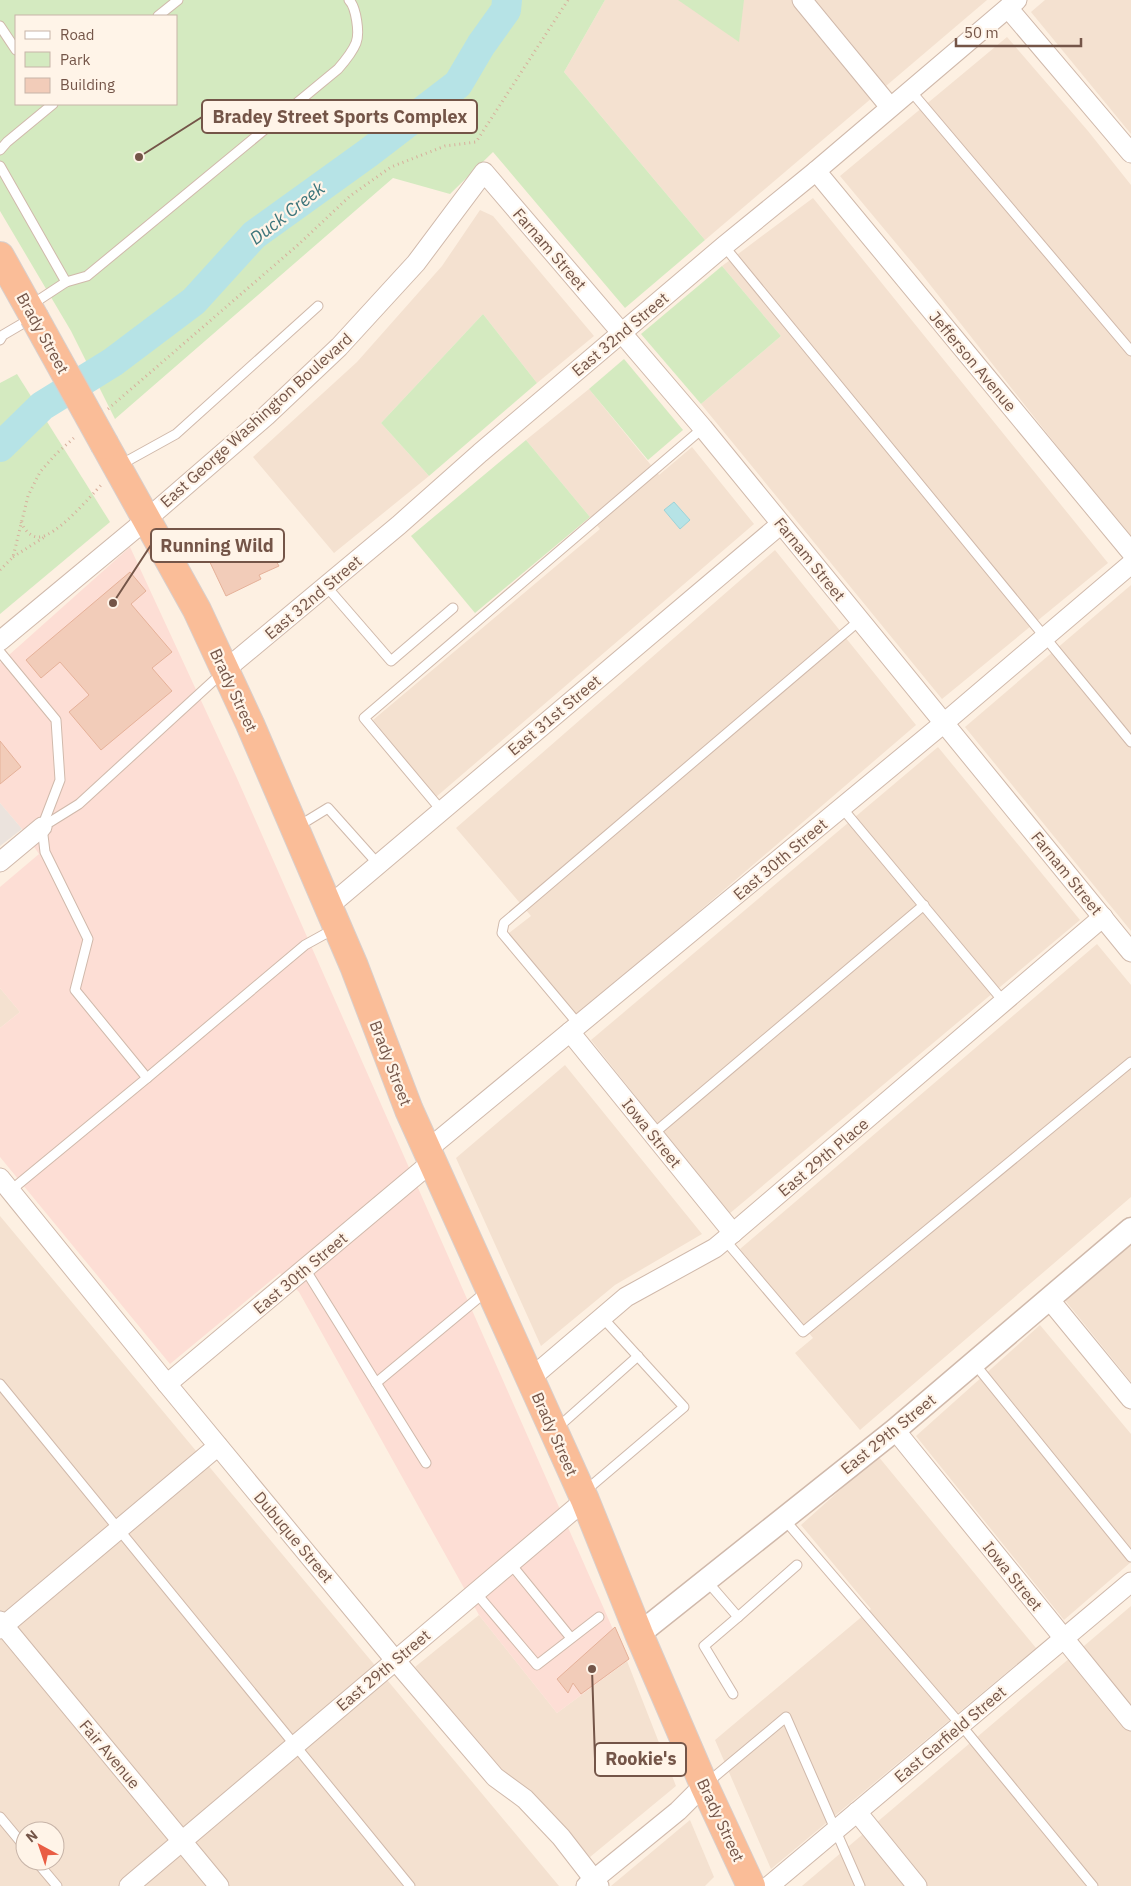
<svg xmlns="http://www.w3.org/2000/svg" width="1131" height="1886" viewBox="0 0 1131 1886" font-family="'IBM Plex Sans',sans-serif">
	<rect width="100%" height="100%" fill="#fdf0e2"/>
	<g fill="#f4e1d0" fill-rule="evenodd">
		<polygon points="605,0 987,0 705,240 564,72"/>
		<polygon points="1045,0 1131,0 1131,134 1031,12"/>
		<polygon points="1007,37 1088,131 1131,185 1131,540 920,272 840,176"/>
		<polygon points="813,198 1108,563 942,699 701,404 781,336 722,266"/>
		<polygon points="480,210 493,216 594,336 537,383 483,314 381,423 429,476 334,553 253,457 357,362 442,266"/>
		<polygon points="589,389 659,475 692,447 754,524 436,797 373,720 600,529 526,440"/>
		<polygon points="775,550 916,725 577,1016 509,933 531,916 456,828"/>
		<polygon points="1131,585 1131,931 965,727"/>
		<polygon points="938,747 1080,920 729,1214 591,1040"/>
		<polygon points="1097,944 1131,985 1131,1197 860,1430 795,1353 813,1338 740,1249"/>
		<polygon points="0,988 20,1012 0,1028"/>
		<polygon points="565,1065 702,1234 615,1285 541,1346 456,1158"/>
		<path d="M0,1216L559,1886H0ZM25,1831H55V1861H25Z"/>
		<polygon points="1131,1243 1131,1382 1064,1299"/>
		<polygon points="1040,1325 1131,1434 1131,1562 1064,1620 916,1436"/>
		<polygon points="878,1456 1036,1648 771,1869 715,1740 871,1609 801,1525"/>
		<polygon points="1131,1606 1131,1886 802,1886"/>
		<polygon points="479,1615 557,1713 627,1661 676,1786 590,1857 537,1797 493,1763 415,1667"/>
		<polygon points="690,1820 714,1877 705,1886 611,1886"/>
	</g>
	<polygon fill="#fdded5" points="130,547 236,776 627,1661 557,1713 479,1615 299,1292 280,1273 170,1364 0,1157 0,1028 20,1012 0,988 0,887 39,854 22,829 0,803 0,663"/>
	<polygon fill="#ebe3dd" points="0,803 22,829 0,846"/>
	<g fill="#d4eac0" fill-rule="evenodd">
		<path d="M0,0H605L564,72L705,240L625,308L493,152L450,194L393,178L115,419L71,331L0,211ZM16,16H176V104H16Z"/>
		<polygon points="678,0 744,0 739,42"/>
		<polygon points="722,266 781,336 701,404 641,334"/>
		<polygon points="483,314 537,383 429,476 381,423"/>
		<polygon points="624,359 683,430 648,460 589,389"/>
		<polygon points="17,374 110,522 0,614 0,383"/>
		<polygon points="526,440 590,517 475,613 411,536"/>
	</g>
	<polygon fill="#b6e3e6" stroke="#9cd3d8" points="674,502 690,520 680,529 664,510"/>
	<g fill="none" stroke-linecap="round" stroke-linejoin="round">
		<polyline stroke="#b6e3e6" stroke-width="30" points="0,447 42,406 113,362 194,301 254,235 368,153 458,84 481,45 506,10 507,0"/>
	</g>
	<g fill="#f2ccb9" stroke="#e5b199">
		<polygon points="273,536 282,556 275,559 279,566 259,575 261,579 226,596 206,554 241,537 246,548"/>
		<polygon points="130,572 146,591 131,604 172,652 152,668 172,691 101,750 69,712 89,695 60,662 41,678 26,660"/>
		<polygon points="0,741 21,767 0,784"/>
		<polygon points="615,1627 629,1659 581,1694 573,1683 568,1693 557,1679"/>
	</g>
	<g fill="none" stroke-linecap="round" stroke-linejoin="round">
		<g stroke="#d0b9ab" stroke-width="11">
			<g id="service">
				<polyline points="158,16 178,0"/>
				<polyline points="0,26 16,50"/>
				<polyline points="910,90 1131,351"/>
				<polyline points="0,150 7,142 53,104"/>
				<polyline points="0,166 66,282"/>
				<polyline points="724,246 1131,742"/>
				<path d="M31,305L66,282L87,276L338,69C345,61 352,53 356,43C360,33 356,7 349,0"/>
				<polyline points="0,340 3,335 32,318"/>
				<polyline points="120,465 176,434 318,306"/>
				<polyline points="326,586 391,661 453,608"/>
				<polyline points="0,652 56,720 60,780 42,827 45,852 88,939 75,990 147,1078 10,1191"/>
				<polyline points="842,808 1004,1002"/>
				<polyline points="442,811 364,718 703,428"/>
				<polyline points="42,827 79,804 222,673"/>
				<polyline points="297,827 328,808 378,864"/>
				<polyline points="579,1025 502,933 504,923 860,620"/>
				<polyline points="147,1078 305,945 334,929"/>
				<polyline points="653,1134 924,905"/>
				<polyline points="725,1240 803,1332 1131,1062"/>
				<polyline points="305,1269 426,1463"/>
				<polyline points="974,1363 1131,1557"/>
				<polyline points="376,1383 488,1290"/>
				<polyline points="0,1384 410,1886"/>
				<polyline points="556,1429 638,1356"/>
				<polyline points="584,1492 684,1407 602,1317"/>
				<polyline points="784,1519 961,1725 1093,1886"/>
				<polyline points="510,1563 571,1638"/>
				<polyline points="706,1580 738,1617 797,1565"/>
				<polyline points="476,1593 537,1665 599,1617"/>
				<polyline points="733,1694 704,1646 738,1617"/>
				<polyline points="707,1783 786,1717 860,1886"/>
				<polyline points="0,1817 25,1847"/>
				<polyline points="36,1861 57,1886"/>
			</g>
		</g>
		<g stroke="#d0b9ab" stroke-width="21">
			<g id="minor">
				<polyline points="802,0 890,107"/>
				<polyline points="1008,8 1131,153"/>
				<polyline points="816,171 1131,552"/>
				<polyline points="0,641 147,519 266,416 339,347 416,263 484,172 703,428 1131,952"/>
				<polyline points="225,670 399,525 480,453 724,246 816,171 1017,0"/>
				<polyline points="0,862 42,827"/>
				<polyline points="328,907 781,524"/>
				<polyline points="570,1032 733,1233"/>
				<polyline points="427,1150 944,723 1131,564"/>
				<polyline points="0,1178 167,1384 395,1660 495,1777 525,1799 561,1837 599,1886"/>
				<polyline points="1049,1299 1131,1399"/>
				<polyline points="531,1378 626,1297 715,1248 733,1233 1103,917"/>
				<polyline points="167,1384 433,1161"/>
				<polyline points="895,1430 1131,1721"/>
				<polyline points="0,1621 219,1886"/>
				<polyline points="0,1629 218,1446"/>
				<polyline points="857,1812 917,1886"/>
				<polyline points="129,1886 585,1500"/>
				<polyline points="586,1886 678,1811 704,1785"/>
				<polyline points="769,1886 1131,1582"/>
			</g>
		</g>
		<g stroke="#d0b9ab" stroke-width="25">
			<polyline id="tertiary" points="639,1634 895,1430 1131,1229"/>
		</g>
		<g stroke="#d8cfcc" stroke-width="30">
			<g id="trunk">
				<polyline points="0,256 34,317"/>
				<polyline points="105,445 197,610 250,724 354,966 409,1110 585,1500 639,1634 704,1785 751,1886"/>
			</g>
		</g>
		<g stroke="#d7af9c" stroke-width="3" stroke-dasharray="1 4" stroke-linecap="butt">
			<polyline points="108,409 299,244 350,196 391,167 445,146 476,142 568,0"/>
			<path d="M21,522C24,529 30,537 38,537C55,538 90,497 102,484"/>
			<polyline points="13,557 46,536"/>
			<polyline points="0,570 13,557 28,496 40,472 56,454 76,436"/>
		</g>
		<use href="#service" stroke="#fff" stroke-width="9"/>
		<use href="#minor" stroke="#fff" stroke-width="19"/>
		<use href="#tertiary" stroke="#fff" stroke-width="22"/>
		<use href="#trunk" stroke="#fabd98" stroke-width="28"/>
		<g stroke="#d8cfcc" stroke-width="30" stroke-linecap="butt">
			<polyline id="trunk-bridge" points="34,317 105,445"/>
		</g>
		<use href="#trunk-bridge" stroke="#fabd98" stroke-width="28"/>
	</g>
	<g text-anchor="middle" dominant-baseline="central" stroke-width="4.5" stroke-linejoin="round" paint-order="stroke">
		<g font-size="16" fill="#745548" stroke="#fff4e8">
			<text transform="translate(550 249) rotate(49)">Farnam Street</text>
			<text transform="translate(43 333) rotate(61)">Brady Street</text>
			<text transform="translate(620 334) rotate(-40)">East 32nd Street</text>
			<text transform="translate(973 361) rotate(50)">Jefferson Avenue</text>
			<text transform="translate(256 420) rotate(-42)">East George Washington Boulevard</text>
			<text transform="translate(810 559) rotate(51)">Farnam Street</text>
			<text transform="translate(313 597) rotate(-40)">East 32nd Street</text>
			<text transform="translate(234 690) rotate(65)">Brady Street</text>
			<text transform="translate(554 715) rotate(-40)">East 31st Street</text>
			<text transform="translate(780 859) rotate(-40)">East 30th Street</text>
			<text transform="translate(1067 873) rotate(51)">Farnam Street</text>
			<text transform="translate(391 1063) rotate(69)">Brady Street</text>
			<text transform="translate(652 1133) rotate(51)">Iowa Street</text>
			<text transform="translate(823 1157) rotate(-40)">East 29th Place</text>
			<text transform="translate(300 1273) rotate(-40)">East 30th Street</text>
			<text transform="translate(555 1434) rotate(66)">Brady Street</text>
			<text transform="translate(888 1434) rotate(-39)">East 29th Street</text>
			<text transform="translate(294 1537) rotate(50)">Dubuque Street</text>
			<text transform="translate(1013 1576) rotate(51)">Iowa Street</text>
			<text transform="translate(383 1670) rotate(-40)">East 29th Street</text>
			<text transform="translate(950 1734) rotate(-40)">East Garfield Street</text>
			<text transform="translate(110 1754) rotate(50)">Fair Avenue</text>
			<text transform="translate(721 1820) rotate(65)">Brady Street</text>
		</g>
		<g font-size="18" font-style="italic" fill="#3c757b" stroke="#fff4e8">
			<text transform="translate(287 213) rotate(-38)">Duck Creek</text>
		</g>
	</g>
	<path fill="none" stroke="#745548" stroke-width="2" d="M139 157L202 117M113 603L151 545M592 1669L595 1759"/>
	<g fill="#745548" stroke="#fff4e8" stroke-width="2">
		<circle cx="139" cy="157" r="5"/>
		<circle cx="113" cy="603" r="5"/>
		<circle cx="592" cy="1669" r="5"/>
	</g>
	<g fill="#fff4e8" stroke="#745548" stroke-width="2">
		<rect x="202" y="100" width="275" height="33" rx="5"/>
		<rect x="151" y="529" width="133" height="33" rx="5"/>
		<rect x="595" y="1743" width="91" height="33" rx="5"/>
	</g>
	<g font-size="18" text-anchor="middle" font-weight="bold" fill="#745548">
		<text x="340" y="123">Bradey Street Sports Complex</text>
		<text x="217" y="552">Running Wild</text>
		<text x="641" y="1765">Rookie's</text>
	</g>
	<rect x="15" y="15" width="162" height="90" fill="#fff4e8" stroke="#c7b4a8"/>
	<rect x="25" y="31" width="25" height="8" fill="#ffffff" stroke="#c7b4a8"/>
	<text x="60" y="40" font-size="15" fill="#745548">Road</text>
	<rect x="25" y="52" width="25" height="15" fill="#d4eac0" stroke="#c7b4a8"/>
	<text x="60" y="65" font-size="15" fill="#745548">Park</text>
	<rect x="25" y="78" width="25" height="15" fill="#f2ccb9" stroke="#c7b4a8"/>
	<text x="60" y="90" font-size="15" fill="#745548">Building</text>
	<g transform="translate(40 1846) rotate(320)"><circle r="24" fill="#fff4e8" stroke="#c7b4a8"/>
	<path d="M0-4L9 19L0 12L-9 19Z" fill="#e95d44"/>
	<text y="-8" font-size="14" font-weight="bold" text-anchor="middle" fill="#745548">N</text>
	</g>
	<path d="M956 38v8h125v-8" fill="none" stroke="#745548" stroke-width="2.5"/>
	<text x="964" y="38" font-size="15" fill="#745548" stroke="#fff4e8" stroke-width="4" paint-order="stroke">50 m</text>
</svg>
